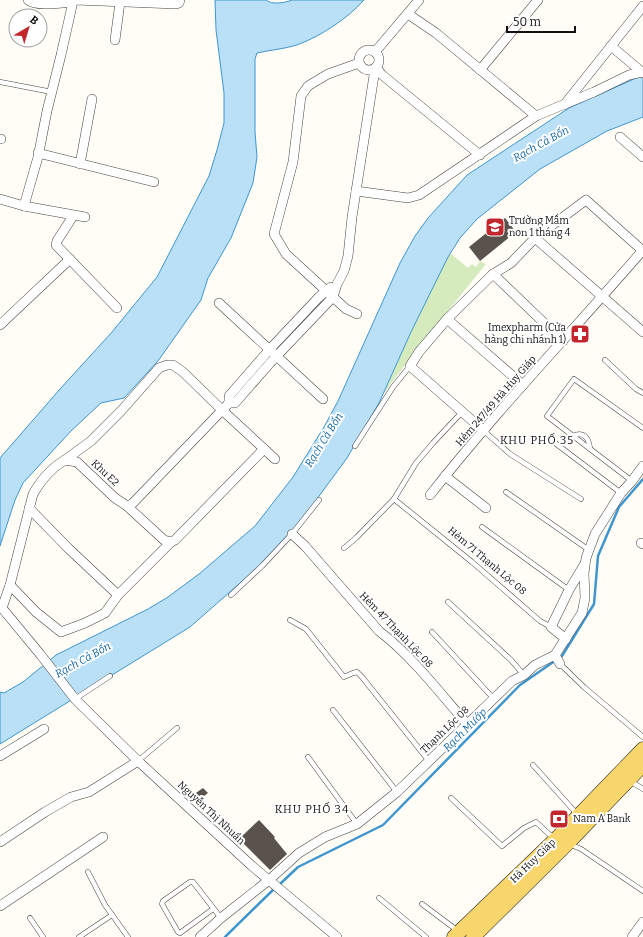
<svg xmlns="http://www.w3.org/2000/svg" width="643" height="937" viewBox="0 0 643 937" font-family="Bitter,serif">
	<rect width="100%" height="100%" fill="#fffdf5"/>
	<polygon fill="#d5ebbd" points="450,253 468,268 472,264 476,267 480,261 486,264 413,354 384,393 411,332"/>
	<g fill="#b9e0f7" stroke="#3f96cf">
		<path d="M215,0H266C272,5 284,3 292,0H364C347,19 321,36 297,45C284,49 270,50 257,53L255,59V132L257,157L253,183L231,238L208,278L201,300L158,361L124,398L101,403L71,431L23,483L15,500L0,546V458L60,389L112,332L157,277L209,176L217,150L224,123V93L216,30Z"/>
		<polygon points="643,75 643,117 607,131 540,169 477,219 460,238 448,257 411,332 379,403 347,458 292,533 263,563 190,627 0,744 0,692 4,693 23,682 56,655 148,609 168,597 199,574 255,526 293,477 324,427 338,401 400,263 415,236 428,218 467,175 569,108"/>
	</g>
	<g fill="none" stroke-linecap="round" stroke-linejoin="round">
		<g stroke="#3f96cf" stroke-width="2.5">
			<polyline points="279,885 298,867 383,825 520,685 562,656 594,604 598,556 619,507 643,479"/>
			<polyline points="225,937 275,888"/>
		</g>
	</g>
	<g fill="#5a524d">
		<polygon points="505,218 516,232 480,261 469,247"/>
		<polygon points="203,788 208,793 195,803 190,797"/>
		<polygon points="259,820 275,837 274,838 287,854 270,870 239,839"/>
	</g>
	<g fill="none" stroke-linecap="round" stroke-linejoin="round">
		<g stroke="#444" stroke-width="5.5">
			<g id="service">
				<polyline points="0,82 52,92"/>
				<polyline points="605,360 636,389 643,393"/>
				<polyline points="484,431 510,454 581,499"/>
				<path d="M573,436C584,431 589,438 590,449"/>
				<polyline points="555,443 621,493"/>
				<polyline points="355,446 393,387 410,366"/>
				<polyline points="632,481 547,416 574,379 643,428"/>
				<polyline points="506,492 589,550"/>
				<polyline points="394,499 472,562 540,621 551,627"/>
				<polyline points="482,527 569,590"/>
				<polyline points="344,548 356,538 394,499 416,463 433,443 462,412"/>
				<polyline points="231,595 262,566 292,534 319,500"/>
				<polyline points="448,602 511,660 524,675"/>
				<polyline points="290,620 306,629 344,677 353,673 357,672 362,677 429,761"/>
				<polyline points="432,632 494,699"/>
				<polyline points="560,664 585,688 643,737"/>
				<polyline points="75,699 110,676"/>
				<polyline points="333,710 397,792"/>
				<polyline points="308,757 357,824"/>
				<polyline points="138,761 177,728"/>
				<polyline points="533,765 577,814"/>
				<polyline points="630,781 643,789"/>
				<polyline points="451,798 502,846 524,828 536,822 550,835 556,837"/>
				<polyline points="569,844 581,849 643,891"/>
				<polyline points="88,872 105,905 128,937"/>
				<polyline points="379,898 426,937"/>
				<polyline points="422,904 458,931"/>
				<polyline points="213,909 180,933 178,932 162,904 163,901 190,882 193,882 221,918"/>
				<polyline points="30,918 43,937"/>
				<polyline points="79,937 112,915"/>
			</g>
		</g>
		<g stroke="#444" stroke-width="10">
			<g id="minor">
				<polyline points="72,2 76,0 176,4 179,3 180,0"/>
				<polyline points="408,14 436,33 536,116"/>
				<polyline points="115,40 120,2"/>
				<polyline points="611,46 643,73"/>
				<circle cx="369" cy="60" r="10"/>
				<polyline points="375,52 419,0"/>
				<polyline points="376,67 381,74 480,155"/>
				<polyline points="480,70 538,0"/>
				<polyline points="564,105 643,6"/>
				<polyline points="620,137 643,157"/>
				<polyline points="0,139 1,139"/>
				<polyline points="38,153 154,182"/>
				<polyline points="80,164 92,99"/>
				<polyline points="356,191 408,198 419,195 536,116 594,92 629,75 643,72"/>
				<polyline points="0,199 24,206 85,217"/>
				<path d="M24,206L38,157L47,111L61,55L72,6V2C60,3 37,7 28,0"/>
				<polyline points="73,216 57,241 56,245 117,308"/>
				<polyline points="535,238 643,332"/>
				<polyline points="493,274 563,341"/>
				<polyline points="219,303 323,399"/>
				<polyline points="357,314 346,309 286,254 274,234 293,162 301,96 308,86 328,74 359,63"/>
				<polyline points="447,319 523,385"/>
				<polyline points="0,325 70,259"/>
				<path d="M229,403L132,504L127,506L115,498L77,462L65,460C51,468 41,480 33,494L10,585L2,608L40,654L75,699L138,761L252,866L337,937"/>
				<polyline points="229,403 235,403 270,363 333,297 337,284 344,271 348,256 352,217 375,69"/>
				<polyline points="229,403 229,396 270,349 319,297 331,287"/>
				<polyline points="484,431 410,366 419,352 447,319 493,274 511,263 535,238 586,200 643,251"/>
				<polyline points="65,460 91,441 121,411 159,368 167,365 173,365 183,372 222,410 275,459"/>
				<polyline points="445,476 486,508"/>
				<path d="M430,495C497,410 572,332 643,250"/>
				<polyline points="127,506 164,540 171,542 175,540 263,450"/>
				<polyline points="29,508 68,548 118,595"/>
				<path d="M292,534L305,546L379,631C413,657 439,692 467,724"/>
				<polyline points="641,543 643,544"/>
				<polyline points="10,585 36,612 61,632 85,623 105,613 118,595 171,542"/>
				<polyline points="566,639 551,627 569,590 584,565"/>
				<polyline points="555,655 560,664"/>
				<polyline points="0,756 44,729"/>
				<polyline points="0,842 45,812 71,797 89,792 138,761"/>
				<polyline points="0,906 103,837"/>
				<polyline points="200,937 221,918 269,880 299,853 325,837 357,824 397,792 512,681 524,675 535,665 555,655 582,613 585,598 584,573 586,558 595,534 621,493 632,481 643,466"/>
				<polyline points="632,937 643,922"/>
			</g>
		</g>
		<g stroke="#222" stroke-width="15">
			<g id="primary">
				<polyline points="454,937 557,838 643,749"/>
				<polyline points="473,937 568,843 643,765"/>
			</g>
		</g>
		<use href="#service" stroke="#fff" stroke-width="4.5"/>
		<use href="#minor" stroke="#fff" stroke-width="9"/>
		<use href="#primary" stroke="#f9d66b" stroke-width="14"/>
	</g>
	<defs>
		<g id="school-square" transform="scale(1)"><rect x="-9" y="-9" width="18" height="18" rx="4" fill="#c4262e" stroke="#fff"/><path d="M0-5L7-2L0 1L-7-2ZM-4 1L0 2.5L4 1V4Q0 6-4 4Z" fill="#fff"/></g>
		<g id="pharmacy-square" transform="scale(1)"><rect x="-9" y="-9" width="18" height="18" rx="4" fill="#c4262e" stroke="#fff"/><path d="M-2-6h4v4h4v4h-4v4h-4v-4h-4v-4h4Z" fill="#fff"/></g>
		<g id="bank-square" transform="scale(1)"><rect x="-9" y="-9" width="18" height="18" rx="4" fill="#c4262e" stroke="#fff"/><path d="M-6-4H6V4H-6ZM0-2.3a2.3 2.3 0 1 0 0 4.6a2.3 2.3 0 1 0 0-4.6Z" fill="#fff"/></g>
	</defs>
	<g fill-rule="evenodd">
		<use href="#school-square" x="495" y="227"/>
		<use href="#pharmacy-square" x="580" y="334"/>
		<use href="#bank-square" x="559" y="819"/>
	</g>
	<g text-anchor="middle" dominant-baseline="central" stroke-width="4" stroke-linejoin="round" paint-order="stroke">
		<g font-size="10" fill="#111" stroke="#fff" text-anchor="start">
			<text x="509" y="221">Trường Mầm<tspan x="509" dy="12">non 1 tháng 4</tspan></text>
			<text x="566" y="328" text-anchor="end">Imexpharm (Cửa<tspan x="566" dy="12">hàng chi nhánh 1)</tspan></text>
			<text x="573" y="819">Nam A Bank</text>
		</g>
		<g font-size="10" fill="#111" stroke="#fff">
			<text transform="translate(496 401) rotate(-49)">Hẻm 247/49 Hà Huy Giáp</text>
			<text transform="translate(105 473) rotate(43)">Khu E2</text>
			<text transform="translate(487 561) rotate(40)">Hẻm 71 Thạnh Lộc 08</text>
			<text transform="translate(396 630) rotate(46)">Hẻm 47 Thạnh Lộc 08</text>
			<text transform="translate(445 730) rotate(-44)">Thạnh Lộc 08</text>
			<text transform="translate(211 813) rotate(43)">Nguyễn Thị Nhuần</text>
			<text transform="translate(533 861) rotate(-44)">Hà Huy Giáp</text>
		</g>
		<g font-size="11" font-style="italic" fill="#1768a6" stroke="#fff">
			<text transform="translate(541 144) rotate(-29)">Rạch Cả Bốn</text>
			<text transform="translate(324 440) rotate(-58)">Rạch Cả Bốn</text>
			<text transform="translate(83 660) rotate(-29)">Rạch Cả Bốn</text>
			<text transform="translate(465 730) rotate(-45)">Rạch Mướp</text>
		</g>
		<g font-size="11" letter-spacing="1" fill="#111" stroke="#fff">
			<text x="537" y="440">KHU PHỐ 35</text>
			<text x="312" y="809">KHU PHỐ 34</text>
		</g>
	</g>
	<g transform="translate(28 28) rotate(38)"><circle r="19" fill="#ffffff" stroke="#a0a0a0"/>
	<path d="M0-3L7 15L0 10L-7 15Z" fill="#c4262e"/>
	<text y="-6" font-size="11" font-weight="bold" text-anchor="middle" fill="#111111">B</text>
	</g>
	<path d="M507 26v6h68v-6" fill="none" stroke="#111111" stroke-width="2"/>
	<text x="513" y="26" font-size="12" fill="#111111" stroke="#ffffff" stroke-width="3" paint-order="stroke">50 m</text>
</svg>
